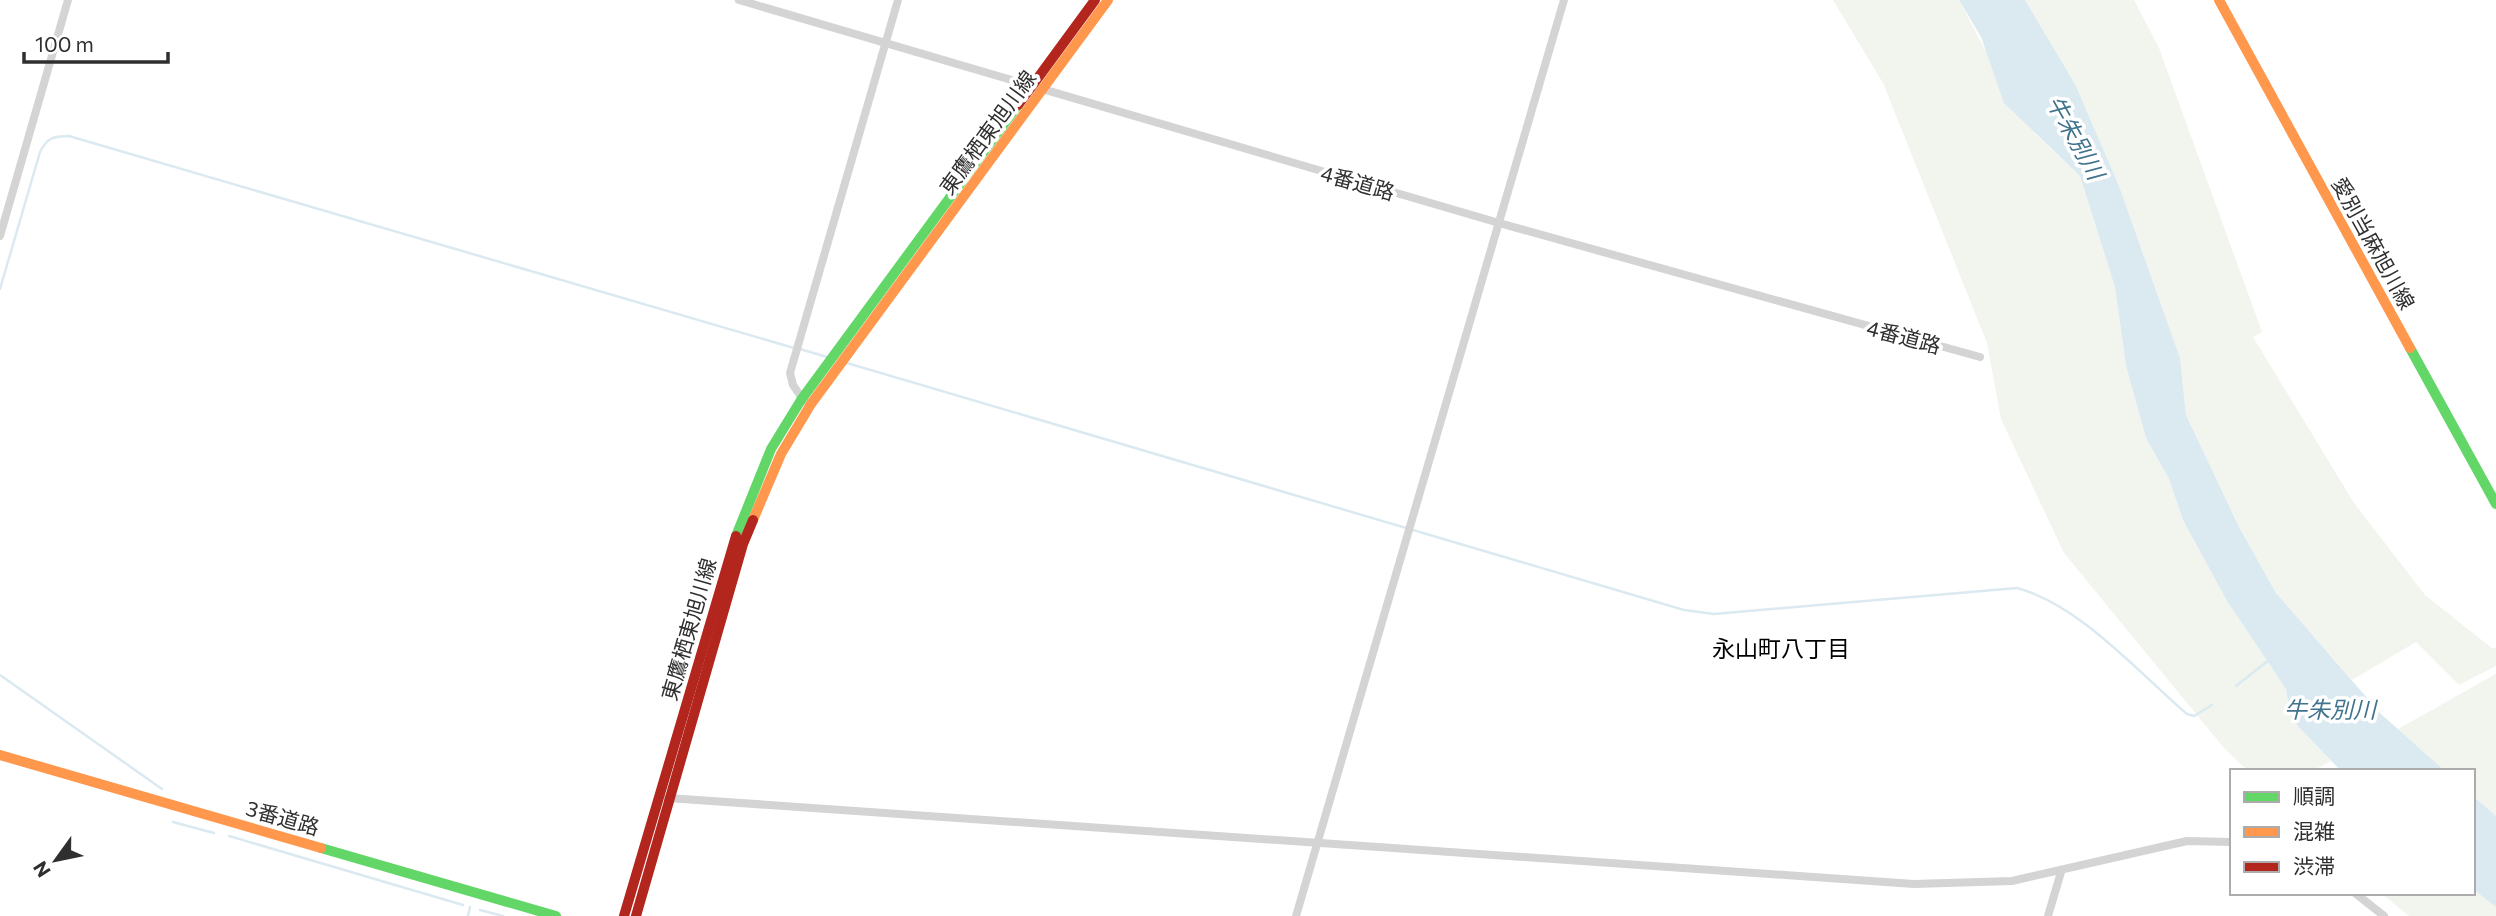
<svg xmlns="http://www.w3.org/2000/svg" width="2496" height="916" viewBox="0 0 2496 916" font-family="Commissioner,'Noto Sans JP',sans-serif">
	<rect width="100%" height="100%" fill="#fff"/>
	<g fill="#f1f5ed">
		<polygon points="1833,0 1959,0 1993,65 2035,134 2080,176 2115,287 2126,366 2146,438 2169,479 2183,520 2227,601 2286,689 2291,719 2331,761 2312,771 2248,771 2224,748 2064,553 2001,419 1987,343 1883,83"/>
		<polygon points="2025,0 2134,0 2159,48 2262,332 2253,337 2354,503 2425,595 2493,649 2496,647 2496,666 2459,685 2416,642 2352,680 2276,593 2239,527 2186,415 2180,358 2119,186 2075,84"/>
		<polygon points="2496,674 2496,816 2473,796 2473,771 2445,771 2398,729"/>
		<polygon points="2473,889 2496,907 2496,916 2409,916 2381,893 2473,893"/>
	</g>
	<g fill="#dbe9f1">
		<polygon points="1959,0 2025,0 2075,84 2119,186 2180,358 2186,415 2239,527 2276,593 2381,714 2445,771 2341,771 2291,719 2286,689 2227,601 2183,520 2169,479 2146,438 2126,366 2115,287 2080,176 2004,103 1981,37"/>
		<polygon points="2473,796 2496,816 2496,907 2473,889"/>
	</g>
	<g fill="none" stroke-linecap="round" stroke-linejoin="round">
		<g stroke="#dbe9f1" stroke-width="2.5">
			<path d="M0,289L40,152C47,138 53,136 69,136L794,348"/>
			<polyline points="800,349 827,357"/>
			<path d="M847,363L1684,610L1714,614L2017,588C2080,605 2138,672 2187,714L2194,716L2212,705"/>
			<polyline points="0,675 162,789"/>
			<polyline points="2236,686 2269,660"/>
			<polyline points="173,822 214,833"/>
			<polyline points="229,836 463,905"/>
			<polyline points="480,910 503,916"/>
			<polyline points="468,916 470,907"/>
		</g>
		<g stroke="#d4d4d4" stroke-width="8">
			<polyline points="739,0 1499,223 1980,357"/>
			<polyline points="0,236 68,0"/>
			<polyline points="804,401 793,385 790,373 898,0"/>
			<polyline points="668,798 1914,884 2012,881 2187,841 2232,842"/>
			<polyline points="2355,893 2384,916"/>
			<polyline points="1296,916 1564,0"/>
			<polyline points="2048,916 2061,872"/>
		</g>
		<g stroke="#63d668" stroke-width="10">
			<polyline points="2410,348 2496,504"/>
			<polyline points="736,536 771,449 801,400 1018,105"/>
			<polyline points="321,848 556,916"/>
		</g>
		<g stroke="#ff974d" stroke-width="10">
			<polyline points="2219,0 2410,348"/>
			<polyline points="753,520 781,454 811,404 1108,0"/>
			<polyline points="0,755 321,848"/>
		</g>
		<g stroke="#b3261e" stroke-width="10">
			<polyline points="1018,105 1095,0"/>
			<polyline points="624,916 736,536"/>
			<polyline points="636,916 743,544 753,520"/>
		</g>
	</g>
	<g text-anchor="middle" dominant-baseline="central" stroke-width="7" stroke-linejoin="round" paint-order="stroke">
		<g font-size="21" fill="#2f2f2f" stroke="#fff">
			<text transform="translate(987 132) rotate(-54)">東鷹栖東旭川線</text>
			<text transform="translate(1358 182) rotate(16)">4番道路</text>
			<text transform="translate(2374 243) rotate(61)">愛別当麻旭川線</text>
			<text transform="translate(1904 336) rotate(15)">4番道路</text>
			<text transform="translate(688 629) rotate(-74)">東鷹栖東旭川線</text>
			<text transform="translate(283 817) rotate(16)">3番道路</text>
		</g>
		<g font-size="23" font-style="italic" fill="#40738e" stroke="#fff">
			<text transform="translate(2076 137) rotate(61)">牛朱別川</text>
			<text x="2330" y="709">牛朱別川</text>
		</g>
		<g font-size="23" fill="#000" stroke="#fff">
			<text x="1781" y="648">永山町八丁目</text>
		</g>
	</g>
	<rect x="2230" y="769" width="245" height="126" fill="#ffffff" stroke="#acacac" stroke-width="2"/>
	<rect x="2244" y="792" width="35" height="10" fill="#63d668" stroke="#acacac" stroke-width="2"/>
	<text x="2293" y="804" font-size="21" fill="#2f2f2f">順調</text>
	<rect x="2244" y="827" width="35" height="10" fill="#ff974d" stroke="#acacac" stroke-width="2"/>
	<text x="2293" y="839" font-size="21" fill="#2f2f2f">混雑</text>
	<rect x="2244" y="862" width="35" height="10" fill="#b3261e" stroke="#acacac" stroke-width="2"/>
	<text x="2293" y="874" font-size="21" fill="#2f2f2f">渋滞</text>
	<g transform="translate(56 860) rotate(237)" stroke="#ffffff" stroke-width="5" paint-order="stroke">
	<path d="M0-5L12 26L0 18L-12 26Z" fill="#2f2f2f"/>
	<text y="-10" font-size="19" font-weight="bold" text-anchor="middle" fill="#2f2f2f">N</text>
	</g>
	<path d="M24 52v10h144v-10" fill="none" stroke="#2f2f2f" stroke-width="3.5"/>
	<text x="35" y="52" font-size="21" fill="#2f2f2f" stroke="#ffffff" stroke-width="5" paint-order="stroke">100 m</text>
</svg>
